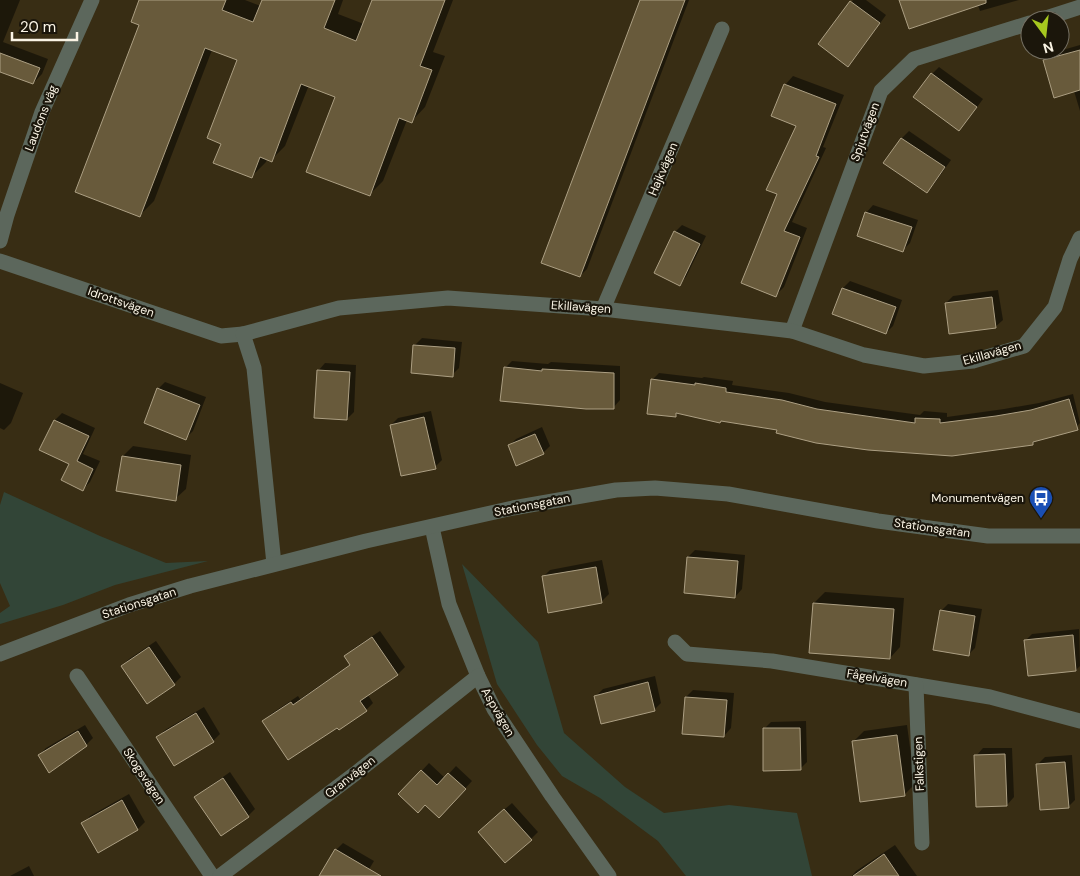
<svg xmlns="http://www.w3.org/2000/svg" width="1080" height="876" viewBox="0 0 1080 876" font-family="'DM Sans',sans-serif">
	<rect width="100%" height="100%" fill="#382d14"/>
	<g fill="#324537">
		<polygon points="4,492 100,536 166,563 208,561 115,585 63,605 0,624 0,613 10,606 0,583 0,505"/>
		<polygon points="462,564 538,642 564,733 625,787 664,813 729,805 797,813 812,876 686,876 658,841 600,798 562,776 537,745 497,684"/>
	</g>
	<g fill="#0007">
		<polygon points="0,0 20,0 3,42 48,59 42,74 33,83 0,70"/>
		<polygon points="141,0 245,0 261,6 263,0 343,0 338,14 364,24 373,0 453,0 433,52 445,56 425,107 411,122 407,120 383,181 369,195 337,96 309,85 285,146 271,160 267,159 266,162 252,176 223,143 238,59 212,50 154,201 140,215"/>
		<polygon points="642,0 689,0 587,269 580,276"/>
		<polygon points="853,0 866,0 886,15 855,58 848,65 820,44"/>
		<polygon points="901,0 1019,0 980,11 978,5"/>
		<polygon points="1080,45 1080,111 1074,91 1044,60 1052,53"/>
		<polygon points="939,67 983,99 966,122 932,74"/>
		<polygon points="793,76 844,95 823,147 826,148 792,222 807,228 784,287 776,295 778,194 798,125 785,85"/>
		<polygon points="909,131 951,160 934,184 927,191 885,163 902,138"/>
		<polygon points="873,205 918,220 910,243 903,250 866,213"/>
		<polygon points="682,225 706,236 686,277 679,284 675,232"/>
		<polygon points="850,281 902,300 893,326 886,333 834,314 843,288"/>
		<polygon points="998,290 1003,320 995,327 946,303 953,296"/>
		<polygon points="422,338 462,342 459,368 452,375 415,345"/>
		<polygon points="512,361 548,364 551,362 620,366 620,400 613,408 505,368"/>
		<polygon points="325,363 356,365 354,412 347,419 318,371"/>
		<polygon points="659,373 702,378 704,377 733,381 732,385 789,393 825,402 920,415 924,411 947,413 947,417 1004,409 1039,403 1073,394 1080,423 1073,430 1036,440 1033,444 952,455 888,452 816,441 778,428 678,413 675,416 652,380"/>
		<polygon points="165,382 206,397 193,431 186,438 158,389"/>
		<polygon points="0,383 23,393 11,423 4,430 0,428"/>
		<polygon points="431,411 442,460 435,467 391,425 398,418"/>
		<polygon points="62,413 95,428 83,454 100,461 90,482 83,489 55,420"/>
		<polygon points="542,427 550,446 543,453 509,446 516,439"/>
		<polygon points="133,446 191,455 186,489 175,499 123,456"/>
		<polygon points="695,550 745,555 742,589 735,597 688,557"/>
		<polygon points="602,560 609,594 602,601 543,577 550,570"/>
		<polygon points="825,592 904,598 900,647 890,658 814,603"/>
		<polygon points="948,604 982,609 975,648 968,655 941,611"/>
		<polygon points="1079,629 1080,666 1076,670 1025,641 1032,634"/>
		<polygon points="380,631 405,667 398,674 368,695 373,703 366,710 337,726 264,721 271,714 298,696 300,699 351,664 346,656 353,649"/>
		<polygon points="156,641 181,677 174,684 148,703 122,666 129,659"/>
		<polygon points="655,676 661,703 654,710 596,696 603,689"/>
		<polygon points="693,690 734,693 731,728 724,736 686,697"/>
		<polygon points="204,707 220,734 213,741 158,737 165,730"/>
		<polygon points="806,721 807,762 800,769 764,729 771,722"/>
		<polygon points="85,725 93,738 86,745 39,755 46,748"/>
		<polygon points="907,725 915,784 904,795 853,742 864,731"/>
		<polygon points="983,748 1012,748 1014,797 1007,805 976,756"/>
		<polygon points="1072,755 1075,800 1068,807 1038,764 1045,757"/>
		<polygon points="429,763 445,778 456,766 472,781 446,809 400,794"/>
		<polygon points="230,772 255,809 248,816 221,834 196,798 203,791"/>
		<polygon points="129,794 145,822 138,829 98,851 83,824 90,816"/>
		<polygon points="512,803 538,832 531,839 486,825"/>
		<polygon points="343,843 374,861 365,876 320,876 336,850"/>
		<polygon points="895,845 917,876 852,876 856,871"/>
		<polygon points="29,866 34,876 10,876"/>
	</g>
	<g fill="#685a3b" stroke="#ac9f83">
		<polygon points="139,0 226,0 222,10 253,22 262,0 335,0 324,28 356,41 372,0 445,0 420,66 432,70 412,123 399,118 370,196 306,172 335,97 301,84 272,162 260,157 252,178 213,163 221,144 207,138 237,60 205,48 140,217 75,192 139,25 131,22"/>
		<polygon points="640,0 685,0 580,277 541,263"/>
		<polygon points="899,0 986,0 986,3 909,29"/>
		<polygon points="850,1 880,23 848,67 818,44"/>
		<polygon points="1080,50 1080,90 1054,98 1043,60"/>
		<polygon points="0,53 40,68 33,84 0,72"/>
		<polygon points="931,73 977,107 959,131 913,97"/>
		<polygon points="784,84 836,104 816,156 819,157 784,231 800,237 776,297 741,283 777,194 766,190 796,126 771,116"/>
		<polygon points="901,138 945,167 927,193 883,163"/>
		<polygon points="865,212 912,227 903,252 857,236"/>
		<polygon points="674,231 700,244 680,286 654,273"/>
		<polygon points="842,288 896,307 886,334 832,314"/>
		<polygon points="992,297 996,328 949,334 945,303"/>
		<polygon points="413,345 455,348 453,377 411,373"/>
		<polygon points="504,367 542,371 542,369 614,373 614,409 586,409 500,401"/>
		<polygon points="317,370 350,372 347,420 314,418"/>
		<polygon points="651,379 695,385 695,383 726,388 726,392 782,400 817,409 915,423 915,418 940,419 940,423 996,416 1031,410 1069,399 1078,430 1033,442 1033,445 952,456 868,450 816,443 776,433 777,430 721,421 720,423 676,413 676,417 647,414"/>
		<polygon points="157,388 200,405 186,440 144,423"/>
		<polygon points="424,417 436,469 401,476 390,425"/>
		<polygon points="54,420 89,436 77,461 93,469 83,491 61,480 69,464 39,450"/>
		<polygon points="535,434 544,454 516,466 508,445"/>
		<polygon points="122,456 181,465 176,501 116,491"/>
		<polygon points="687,557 738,561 735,598 684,593"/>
		<polygon points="596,567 602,603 548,613 542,576"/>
		<polygon points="813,603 894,609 890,659 809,653"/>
		<polygon points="940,610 975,616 969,656 933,650"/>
		<polygon points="1073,635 1076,671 1028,676 1024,640"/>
		<polygon points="372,637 398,675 360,701 367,711 339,730 337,728 288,760 262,721 291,702 293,705 350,665 344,656"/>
		<polygon points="149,647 175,685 147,704 121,666"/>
		<polygon points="648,682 655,711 601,724 594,696"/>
		<polygon points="685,697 727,700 724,737 682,734"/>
		<polygon points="196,713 214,742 174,766 156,737"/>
		<polygon points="763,728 800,728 801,770 763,771"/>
		<polygon points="78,731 87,746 49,773 38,755"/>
		<polygon points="897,735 905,796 860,802 852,741"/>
		<polygon points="1005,754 1007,806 976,807 974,755"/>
		<polygon points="1065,762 1069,808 1040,810 1036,764"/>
		<polygon points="421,770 437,785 448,773 466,789 439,818 425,805 418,813 398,794"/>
		<polygon points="223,778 249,817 221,836 194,797"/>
		<polygon points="122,800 138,830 98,853 81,823"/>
		<polygon points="504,809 532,840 505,863 478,832"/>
		<polygon points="335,849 381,876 319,876"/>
		<polygon points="884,854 899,876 853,876"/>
	</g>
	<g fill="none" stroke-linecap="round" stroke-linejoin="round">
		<g stroke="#5c675c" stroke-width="15">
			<polyline points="1040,20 1080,7"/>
			<polyline points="0,241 7,215 42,112 92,0"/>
			<polyline points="0,261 221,336 243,334"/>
			<polyline points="603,309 722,29"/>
			<polyline points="792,331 881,91 914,59 1030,23"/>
			<polyline points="432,527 449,604 478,676 494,709 552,796 609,876"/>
			<polyline points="274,564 254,368 243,334 339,308 448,298 603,309 792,331 864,355 924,366 973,361 1024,346 1055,307 1070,259 1080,238"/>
			<polyline points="675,642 687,654 772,661 990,697 1080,721"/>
			<polyline points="0,654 129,605 190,586 366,541 513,508 616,490 655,488 728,494 878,521 988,536 1080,536"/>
			<polyline points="77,676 212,876"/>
			<polyline points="916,685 922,843"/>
			<polyline points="220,876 356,773 478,676"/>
		</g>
	</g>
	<defs>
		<g id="bus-pin" transform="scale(1.25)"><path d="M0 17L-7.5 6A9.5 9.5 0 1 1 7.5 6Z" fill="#1a4fb4" stroke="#1b160b"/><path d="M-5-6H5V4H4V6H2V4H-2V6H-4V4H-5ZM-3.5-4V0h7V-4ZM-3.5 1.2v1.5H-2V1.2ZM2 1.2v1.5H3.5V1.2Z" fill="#fff"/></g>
	</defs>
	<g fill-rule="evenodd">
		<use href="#bus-pin" x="1041" y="498"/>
	</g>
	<g text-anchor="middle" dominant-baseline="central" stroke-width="4.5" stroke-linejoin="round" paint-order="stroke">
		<g font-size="12" fill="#faf4e5" stroke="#1b160b">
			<text transform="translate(41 118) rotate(-69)">Laudons väg</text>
			<text transform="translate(865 132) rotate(-70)">Spjutvägen</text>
			<text transform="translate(663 169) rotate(-67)">Hajkvägen</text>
			<text transform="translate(121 302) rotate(19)">Idrottsvägen</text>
			<text transform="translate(581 307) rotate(4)">Ekillavägen</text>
			<text transform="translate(992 353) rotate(-16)">Ekillavägen</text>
			<text transform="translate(532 505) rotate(-11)">Stationsgatan</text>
			<text transform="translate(932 528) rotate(8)">Stationsgatan</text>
			<text transform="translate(139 603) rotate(-18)">Stationsgatan</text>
			<text transform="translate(877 678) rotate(9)">Fågelvägen</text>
			<text transform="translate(498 712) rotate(60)">Aspvägen</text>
			<text transform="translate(919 764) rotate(-92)">Falkstigen</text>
			<text transform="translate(144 776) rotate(56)">Skogsvägen</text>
			<text transform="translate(350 777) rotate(-38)">Granvägen</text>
		</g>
		<g font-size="12" fill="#faf4e5" stroke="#1b160b" text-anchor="end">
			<text x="1024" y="498">Monumentvägen</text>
		</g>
	</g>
	<g transform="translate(1045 35) rotate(165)"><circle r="24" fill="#1b160b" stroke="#746f62"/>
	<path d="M0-4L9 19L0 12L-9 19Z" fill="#a7c81f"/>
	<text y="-8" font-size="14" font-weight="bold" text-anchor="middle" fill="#faf4e5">N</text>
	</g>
	<path d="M12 32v8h65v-8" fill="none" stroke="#faf4e5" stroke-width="2.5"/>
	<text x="20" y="32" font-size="15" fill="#faf4e5" stroke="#1b160b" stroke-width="4" paint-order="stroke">20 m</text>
</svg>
